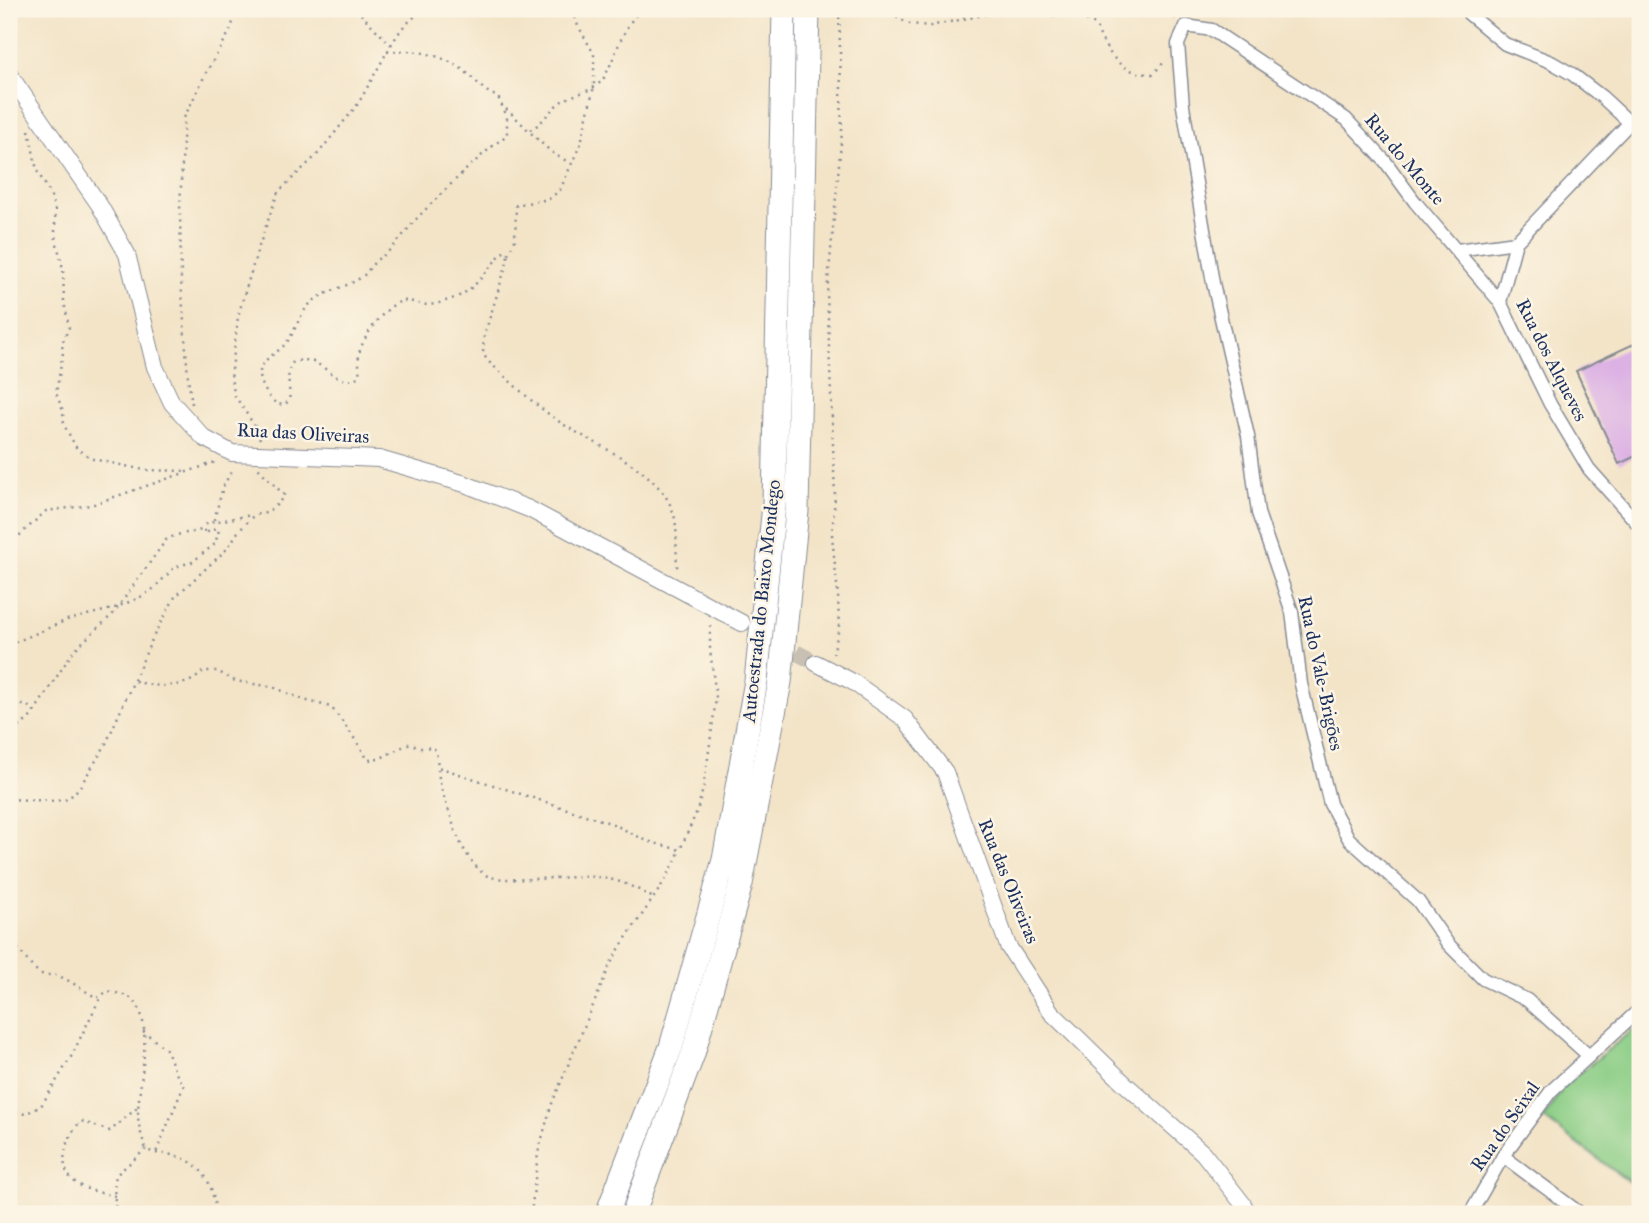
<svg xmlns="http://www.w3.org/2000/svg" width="1649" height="1223" viewBox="0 0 1649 1223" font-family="'IM FELL Great Primer',serif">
	<rect width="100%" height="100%" fill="#fcf5e5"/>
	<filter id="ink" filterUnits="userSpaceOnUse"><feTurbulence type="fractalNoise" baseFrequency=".0143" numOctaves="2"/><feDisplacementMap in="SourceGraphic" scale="14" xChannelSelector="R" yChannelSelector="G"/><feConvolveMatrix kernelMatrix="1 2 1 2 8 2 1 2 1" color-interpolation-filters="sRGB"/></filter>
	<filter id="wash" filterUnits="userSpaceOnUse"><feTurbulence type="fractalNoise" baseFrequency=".00686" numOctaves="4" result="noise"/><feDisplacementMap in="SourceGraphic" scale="28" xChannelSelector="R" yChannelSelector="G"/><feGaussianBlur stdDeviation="1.57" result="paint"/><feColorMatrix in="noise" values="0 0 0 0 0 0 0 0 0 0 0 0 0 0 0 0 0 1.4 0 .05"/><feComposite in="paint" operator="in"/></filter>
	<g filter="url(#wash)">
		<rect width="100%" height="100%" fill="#f3e4c8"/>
		<polygon fill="#8acd85" stroke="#527e72" stroke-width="2" points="1640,1024 1640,1190 1543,1118 1565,1085"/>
		<g id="blocks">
			<polygon fill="#dcb1e4" points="1640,341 1640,454 1619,464 1576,371"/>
		</g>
	</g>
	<g filter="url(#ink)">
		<use href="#blocks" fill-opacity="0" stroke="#878a93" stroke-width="2"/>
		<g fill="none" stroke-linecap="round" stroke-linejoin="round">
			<polyline stroke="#c8c0b3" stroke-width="16" stroke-dasharray="16 8" stroke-linecap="butt" points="775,641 816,663"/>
			<g stroke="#878a93" stroke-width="15">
				<g id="minor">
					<polyline points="1469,14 1505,44 1551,62 1572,74 1602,97 1630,123"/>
					<polyline points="1640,112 1516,242 1500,302 1550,404 1589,469 1640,526"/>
					<polyline points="1457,250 1516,242"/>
					<polyline points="1500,302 1415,202 1385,161 1346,119 1212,30 1186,26 1178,44 1183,106 1213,283 1248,436 1258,513 1292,612 1301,684 1330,804 1349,839 1418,901 1448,944 1483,979 1527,1000 1589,1056"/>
					<polyline points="1503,1156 1581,1214"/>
					<polyline points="1470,1214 1503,1156 1551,1091 1640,1009"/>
				</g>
			</g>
			<g stroke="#878a93" stroke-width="18">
				<g id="tertiary">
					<polyline points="9,74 100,206 127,254 155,367 172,403 204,438 232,453 379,459 465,484 529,509 742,623"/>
					<polyline points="816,663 853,682 905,719 945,772 1008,946 1051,1012 1125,1084 1203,1153 1243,1204 1248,1214"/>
				</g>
			</g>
			<g stroke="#878a93" stroke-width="25">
				<g id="motorway">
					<polyline points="607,1214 671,1047 724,860 756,681 774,505 784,9"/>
					<polyline points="633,1214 693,1054 741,884 780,682 797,511 808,9"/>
				</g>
			</g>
			<g stroke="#878a93" stroke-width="2.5" stroke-dasharray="2 5" stroke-linecap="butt">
				<polyline points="356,9 391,45"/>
				<path d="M885,9L891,15L910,24L930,26L1013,9L1031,15L1053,16L1071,13L1095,24C1106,52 1120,75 1153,74L1166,60"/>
				<polyline points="963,18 972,9"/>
				<polyline points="1174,19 1176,9"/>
				<path d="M387,52C415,48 445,55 467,73C480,84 481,90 498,97L507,117V135C476,158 448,187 421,214C409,226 397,245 385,254C378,261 384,253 377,260C371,265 368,272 363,276C347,288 325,290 311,303C300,313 297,327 289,339C278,358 248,358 265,390C270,399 274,404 284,405L289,401C291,391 286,377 290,367C291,363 293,362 298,361C323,354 336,392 359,376C360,368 358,360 359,354C362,338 387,302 404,301C409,300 415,303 420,304C431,307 446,301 457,297C478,287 488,268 503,252L508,255L506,266L484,336L483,354L489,362C509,380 528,399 550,415C588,445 664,466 675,519C678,536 675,555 678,572"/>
				<path d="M506,109C521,120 553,161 570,161"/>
				<polyline points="29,130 37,171 50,193 55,210 55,235 63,269 64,302 69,327 62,344 63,353 56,393 63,411 64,425 77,449 93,459 144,470 188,471"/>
				<path d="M530,130C544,122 547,113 558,104C572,92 595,94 605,76C617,53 622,27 642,9"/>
				<polyline points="508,254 515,240 516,205 549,199 560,190 581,143 594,86 594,54 576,22 574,9"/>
				<polyline points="192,404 188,378 181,280 180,209 184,118 206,73 229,33 238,9"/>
				<polyline points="260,439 256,428 235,396 231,379 238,316 257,252 278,192 317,155 358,104 391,45 402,28 423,9"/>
				<polyline points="214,520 223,487 233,468"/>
				<polyline points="9,545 46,511 91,505 216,462"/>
				<polyline points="9,645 67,620 112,609 139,598 152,590 175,567 192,562 215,544 219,530 212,529 205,534 204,529 207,523 252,515"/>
				<polyline points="833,654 839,628 838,594 832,536 835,496 827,293 842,132 839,9"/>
				<path d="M135,681C156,688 190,689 203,671H217L235,681L273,687L304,700L331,707C345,725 357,741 368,760L379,759L410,743L421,748L431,747L436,750L438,767L613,824L647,841L680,850L697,811L703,789L708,758L716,698L710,649V621"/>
				<polyline points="9,710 17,705 27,705 34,712 29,719 9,735"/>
				<path d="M34,712L74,650L113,614L166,540C178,532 191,534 204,529"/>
				<path d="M438,769C439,787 446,802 452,820C457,839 468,861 484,874C498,885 572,875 595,877C618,879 635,887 655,899"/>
				<polyline points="9,799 54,801 68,799 79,788 105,746 153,637 175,597 227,549 238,532 254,515 266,513 278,504 284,495 258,468"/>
				<path d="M9,937L33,968L43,975H57L69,981L97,998L108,991C116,993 128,995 133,1000C156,1023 137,1088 138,1117C139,1128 142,1138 146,1149C156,1155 162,1153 172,1155C202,1161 215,1185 215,1214"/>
				<polyline points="143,1031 167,1050 175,1072 184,1085 155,1155"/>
				<polyline points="9,1111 25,1114 41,1106 71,1057 100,998"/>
				<path d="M115,1196C103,1193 88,1191 78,1184C54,1170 66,1137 81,1121L110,1131L137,1108"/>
				<polyline points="116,1214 114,1188 116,1175 146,1149"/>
				<path d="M531,1214L538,1153L551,1106L610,965C631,925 663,892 680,850"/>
			</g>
			<use href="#minor" stroke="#fff" stroke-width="12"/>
			<use href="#tertiary" stroke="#fff" stroke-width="16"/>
			<use href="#motorway" stroke="#fff" stroke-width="23"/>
		</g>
	</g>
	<g text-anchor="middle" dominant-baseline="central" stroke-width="5" stroke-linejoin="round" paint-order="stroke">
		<g font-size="19" fill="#1b2f5e" stroke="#fcf5e5">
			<text transform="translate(1405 159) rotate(50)">Rua do Monte</text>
			<text transform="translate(1552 360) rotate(63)">Rua dos Alqueves</text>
			<text transform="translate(303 433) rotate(3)">Rua das Oliveiras</text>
			<text transform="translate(761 601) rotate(-84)">Autoestrada do Baixo Mondego</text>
			<text transform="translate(1321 673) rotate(78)">Rua do Vale-Brigões</text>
			<text transform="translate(1009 881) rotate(68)">Rua das Oliveiras</text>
			<text transform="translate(1505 1126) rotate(-55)">Rua do Seixal</text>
		</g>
	</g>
	<rect width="1649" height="1223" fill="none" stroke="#fcf5e5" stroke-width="35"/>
</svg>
